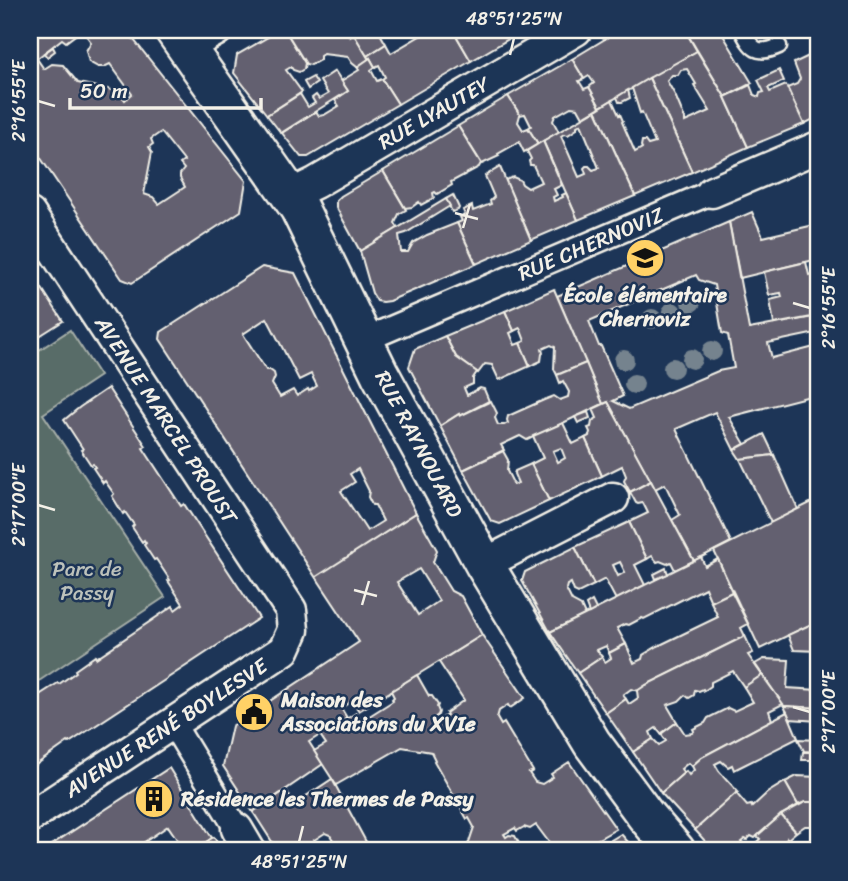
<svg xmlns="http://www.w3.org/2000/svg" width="848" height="881" viewBox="0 0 848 881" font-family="Sriracha,sans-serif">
	<rect width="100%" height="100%" fill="#1d3557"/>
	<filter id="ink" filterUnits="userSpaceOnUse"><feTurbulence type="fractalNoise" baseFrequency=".0143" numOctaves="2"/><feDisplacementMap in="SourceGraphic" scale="14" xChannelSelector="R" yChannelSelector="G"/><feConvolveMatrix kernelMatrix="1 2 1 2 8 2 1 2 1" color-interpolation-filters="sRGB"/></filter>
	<g filter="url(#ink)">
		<polygon fill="#586c67" stroke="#a6aea8" stroke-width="2" points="70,330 100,376 43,414 165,597 30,687 30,356"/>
		<g fill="#63606f" stroke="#f4f1e8" stroke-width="2" fill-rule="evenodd">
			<polygon points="30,30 82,30 66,42 62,39 30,64"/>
			<path d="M82,30H126L246,181L241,211L132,283L122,279L30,142V64L37,59L44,69L52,64L63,65L78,83L112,90L117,97L121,95L125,100L132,94L110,64L104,67H98L89,62L86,51L91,42ZM161,132L184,161L180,164L184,169L180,174V178L185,187L159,204L153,197L144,194L152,152L149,147L153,144L151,139Z"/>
			<polygon points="280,30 285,30 305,63 304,69 299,72 293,70 291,67 286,70 302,92 267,115 234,73 237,55"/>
			<polygon points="285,30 345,30 350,37 354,34 369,59 357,67 352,63 348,57 323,54 320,56 320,60 311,65 306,64"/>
			<polygon points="356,30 378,30 386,44 367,56 353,33 357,31"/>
			<polygon points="430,30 453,30 471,61 398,104 382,79 385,77 379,65 375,67 370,58 369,59 367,56 386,44 391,53"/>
			<polygon points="453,30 524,30 471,61"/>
			<polygon points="620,30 685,30 697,51 600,107 589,87 594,83 589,76 584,79 572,59"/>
			<polygon points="685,30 720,30 752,83 725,97"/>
			<polygon points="53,47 55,51 47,57 44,53"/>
			<path d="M697,51L725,97L748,147L692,172L649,78ZM687,69L696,84L694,85L710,111L685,122V119L675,95L667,81L672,75H678L681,70Z"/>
			<polygon points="815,53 816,56 812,58 816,67 811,69 813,73 811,79 818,75 818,117 804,124 787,88 797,84 800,79 794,63"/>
			<polygon points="370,58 375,67 371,70 377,81 382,79 398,104 308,157 301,157 282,133 316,111 319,116 324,115 339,106 335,100 348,91 341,81 359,70 357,67"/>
			<polygon points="572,59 584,79 579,81 584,89 589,87 600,107 583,117 578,108 571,107 555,116 553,121 559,132 538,144 528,128 531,126 525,114 520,115 508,96"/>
			<polygon points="779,70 784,81 768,88 770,92 786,85 804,124 748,147 725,97 750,85 754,95 759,97 760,93 764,92 758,80"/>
			<polygon points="335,71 348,91 281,133 267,115 300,94 308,107 315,103 312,98 316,95 319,99 328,94 320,81"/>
			<polygon points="313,77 317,83 308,89 304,82"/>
			<polygon points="649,78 692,172 635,196 596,110 612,100 619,115 620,114 623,121 622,122 635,152 642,148 641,146 642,141 645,141 648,145 655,143 642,112 640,113 632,88"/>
			<polygon points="628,90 630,98 622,102 619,102 617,97"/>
			<polygon points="508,96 520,115 518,122 523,130 528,128 538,144 524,152 519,142 498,154 499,156 482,164 458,126"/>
			<path d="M596,110L635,196L578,220L543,141ZM581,124L599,168L593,170L589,166H586L584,168L586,174L579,177L561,136L564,134L568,135L577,129V126Z"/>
			<polygon points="458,126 481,163 479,167 451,182 452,185 437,194 435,192 433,193 434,198 421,205 419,202 412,207 405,208 383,171"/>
			<polygon points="543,141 562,185 554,189 557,195 553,197 554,201 563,197 562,195 566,193 578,220 531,240 505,180 513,177 520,180 522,184 528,188 541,182 533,165 530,165 529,161 531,159 527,151"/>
			<polygon points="500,167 531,240 476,264 457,223 462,221 460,217 465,215 463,210 472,206 473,211 491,204 490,201 494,197 485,176"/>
			<polygon points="383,171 406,210 399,214 395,223 398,228 360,251 336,207 336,201 341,196"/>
			<polygon points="453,195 459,208 458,210 452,212 446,199"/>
			<polygon points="446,199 450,206 406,233 399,235 401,252 408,252 413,243 427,235 457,223 476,264 389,301 382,302 377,301 372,293 360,251"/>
			<polygon points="752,212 763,237 818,224 818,259 740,278 729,222"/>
			<path d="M729,222L749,329L813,317L816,333L768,343L772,358L818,346V394L729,417L745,444L734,450L715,412L676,429L731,542L694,561L672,520L680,515L665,484L655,489L608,402L603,404L557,296ZM696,275L699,280L714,285L722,333L728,335L734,368L718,371L629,409L613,401L623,396L601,346H599L589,321Z"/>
			<polygon points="806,262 809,275 812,274 818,303 814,304 817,316 774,324 770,300 782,297 781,293 769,295 764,272"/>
			<path d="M262,267L295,273L416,513L316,578L160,339L161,332ZM267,318L299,380L311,374L317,386L309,391L308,389L297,396L293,390L280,397L272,384L275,377L274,373L270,370H266L243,334ZM358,469L369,491L368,497L372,505H375L383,521L367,531L341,491L355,482L350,474Z"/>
			<polygon points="30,270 63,321 30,342"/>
			<polygon points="554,289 586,363 557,375 554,369 555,347 551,345 542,349 543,353 542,354 541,361 530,366 520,343 525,341 520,328 514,331 505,311"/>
			<polygon points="505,311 514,331 510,333 515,345 520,343 530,366 499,380 492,365 485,364 478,373 456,357 445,336"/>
			<polygon points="817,316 818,316 818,333 816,333 813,317"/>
			<polygon points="445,336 456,357 477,372 473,378 473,384 464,388 467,395 480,388 484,389 489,401 460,416 459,414 440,426 409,367 415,349"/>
			<polygon points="586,363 603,404 527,440 520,436 501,445 504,450 463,470 440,426 459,414 460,416 491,401 497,413 495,418 498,425 504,425 508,423 507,420 508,416 544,400 554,396 560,400 568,397 569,392 563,381 560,383 557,375"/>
			<polygon points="108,388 146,446 143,448 181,506 184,504 259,618 69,743 68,742 30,769 30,701 58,683 59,684 76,672 75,670 95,656 96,658 173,606 175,610 183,604 168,581 170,580 156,559 154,560 144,545 146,543 144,540 142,542 132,527 134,525 125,512 123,514 112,496 114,494 105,481 103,483 93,468 95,467 93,464 91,465 81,450 83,449 64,420 80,407"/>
			<polygon points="608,402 651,481 630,492 624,481 626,476 622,466 602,476 585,438 589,436 590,432 588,428 591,427 592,421 597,418 593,409"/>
			<polygon points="588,412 590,418 578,423 575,417"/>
			<path d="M563,423L573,444L585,438L602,476L549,501L531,464L543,458L533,436ZM561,448L565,458L558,462L553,451Z"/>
			<polygon points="764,434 774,455 740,459 734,450"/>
			<polygon points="503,451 508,460 507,471 514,485 518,483 514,474 515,471 531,464 549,501 500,524 491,521 463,470"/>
			<polygon points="774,455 798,509 771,523 740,459"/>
			<polygon points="651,481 694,561 675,570 671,562 667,564 660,561 657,562 652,556 647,559 629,522 648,513 643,503 638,504 636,503 630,492"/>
			<polygon points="816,500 818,500 818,621 760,649 714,551"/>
			<path d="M416,513L437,550L433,562L451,591L461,596L482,635L359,711L352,701L341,708L347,718L309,742L323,764L253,812L223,766L232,726L359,642L316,577ZM419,569L439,601L418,615L397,582Z"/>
			<path d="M629,522L647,559L635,565L645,585L616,600L605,579L594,585L575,547ZM620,562L625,572L618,576L613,565Z"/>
			<polygon points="575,547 594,585 578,593 574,591 571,583 567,585 566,589 572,601 581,606 585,615 550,632 522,581 525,572"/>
			<polygon points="701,557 705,566 718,559 732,592 711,602 705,588 644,619 642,618 629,625 625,624 617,628 626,644 609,653 606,646 597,650 602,657 578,673 550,632"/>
			<polygon points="666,568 668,574 656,579 654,574"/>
			<polygon points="732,592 748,624 741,628 745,636 646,685 638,691 631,689 623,695 626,699 606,713 578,673 602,657 605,662 611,658 609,653 626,644 634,663 642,659 643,655 658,646 718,617 711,602"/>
			<polygon points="592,601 596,609 589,613 586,605"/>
			<polygon points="818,621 818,651 794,650 788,635"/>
			<polygon points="482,635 525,698 510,708 508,705 499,711 497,718 501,725 504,723 533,771 529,773 535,782 542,784 553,777 551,774 569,762 616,829 577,851 542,851 551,845 536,825 530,829 524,827 517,831 515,828 504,834 506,837 509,835 515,836 523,851 466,851 474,827 469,818 467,819 434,761 435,760 431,752 402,747 336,785 314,751 326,744 320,735 356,713 360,719 363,720 393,701 392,699 394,697 391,691 417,675 429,696 432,696 438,705 437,707 439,712 438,715 433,719 435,722 447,715 446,713 464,700 439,662"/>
			<polygon points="745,636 753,653 748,655 762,675 744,687 733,671 711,682 711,686 704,691 703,689 699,691 695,690 694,695 689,698 685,695 679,701 667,705 677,722 661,734 656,728 650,732 653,739 633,752 606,713 626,699 629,704 638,698 637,691 646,685"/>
			<polygon points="764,659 789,660 787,688 818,690 818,708 784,706 755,664"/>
			<polygon points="762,675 783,704 769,711 772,720 702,757 692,766 688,763 681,769 684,773 661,793 633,752 653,739 659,745 666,741 661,734 677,722 685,734 692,733 694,731 693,729 705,723 708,718 728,708 734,711 753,702 744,687"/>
			<polygon points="784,706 818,708 818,721 790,719"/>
			<polygon points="787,712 798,738 734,770 732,765 728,767 721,761 715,764 719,771 738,792 695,830 661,793 686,771 689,775 694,770 692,766 702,757"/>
			<polygon points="798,739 818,740 818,752 804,751"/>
			<polygon points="803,752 813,752 813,760 802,760"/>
			<polygon points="169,768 212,838 193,851 185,851 168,826 143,843 146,848 141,851 42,851"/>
			<polygon points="797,776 818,777 818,802 805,802 798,805 785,782"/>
			<polygon points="332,779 371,851 338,851 335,847 336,845 330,835 325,833 297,851 278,851 253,812 286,790 294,804"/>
			<polygon points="785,782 798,805 781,815 755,838 751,836 747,840 745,839 741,842 745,846 740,851 714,851 695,830 736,793 747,806 751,805 752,807 767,793"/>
			<polygon points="805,802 818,802 818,826 805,826 796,832 781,815"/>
			<polygon points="781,815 796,832 788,839 787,838 784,846 785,851 740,851 745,846 748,850 760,839 757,836"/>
			<polygon points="621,834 636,851 593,851"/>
			<polygon points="214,837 222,851 193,851 212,838"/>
		</g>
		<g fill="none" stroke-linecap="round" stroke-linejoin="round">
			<g stroke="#f4f1e8" stroke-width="19">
				<path id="service" d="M742,30C752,49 757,56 779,46"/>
			</g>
			<g stroke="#f4f1e8" stroke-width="28">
				<g id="pedestrian">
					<polyline points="364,340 712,192"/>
					<polyline points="173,724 232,821"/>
				</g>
			</g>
			<g stroke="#f4f1e8" stroke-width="35">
				<g id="minor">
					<polyline points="187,47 217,30"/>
					<polyline points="712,192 818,147"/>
					<polyline points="290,195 315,183 576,30"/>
					<polyline points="30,214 291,610 293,630 284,650 30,817"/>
					<polyline points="484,564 613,498"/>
					<polyline points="237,829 250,851"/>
				</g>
			</g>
			<g stroke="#f4f1e8" stroke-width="42">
				<polyline id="tertiary" points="174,30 299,208 380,374 484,564 592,743 646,816 676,851"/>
			</g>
			<use href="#service" stroke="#1d3557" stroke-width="14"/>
			<use href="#pedestrian" stroke="#1d3557" stroke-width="23"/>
			<use href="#minor" stroke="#1d3557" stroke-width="30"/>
			<use href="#tertiary" stroke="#1d3557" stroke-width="37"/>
		</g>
		<g fill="#75838e">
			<circle cx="691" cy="302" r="10"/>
			<circle cx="672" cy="312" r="10"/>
			<circle cx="652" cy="319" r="10"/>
			<circle cx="712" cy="351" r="10"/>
			<circle cx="692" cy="359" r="10"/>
			<circle cx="624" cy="360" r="10"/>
			<circle cx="673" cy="368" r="10"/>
			<circle cx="634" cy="384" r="10"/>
		</g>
	</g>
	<path fill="none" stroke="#f4f1e8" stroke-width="2.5" d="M510,55L514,38M38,101L55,106M455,213L478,219M463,228L470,204M793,303L810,308M38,505L55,510M354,590L377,596M362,605L369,581M793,707L810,712M299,842L303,826"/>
	<defs>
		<g id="school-disc" transform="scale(2.0125)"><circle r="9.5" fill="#ffd166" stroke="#1d3557"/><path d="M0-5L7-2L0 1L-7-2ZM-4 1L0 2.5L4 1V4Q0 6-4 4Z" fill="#111"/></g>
		<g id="civic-disc" transform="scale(2.0125)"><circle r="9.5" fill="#ffd166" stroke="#1d3557"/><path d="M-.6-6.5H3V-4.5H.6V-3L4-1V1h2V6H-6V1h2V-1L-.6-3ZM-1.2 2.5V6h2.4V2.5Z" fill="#111"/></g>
		<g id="building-disc" transform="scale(2.0125)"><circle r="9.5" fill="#ffd166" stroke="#1d3557"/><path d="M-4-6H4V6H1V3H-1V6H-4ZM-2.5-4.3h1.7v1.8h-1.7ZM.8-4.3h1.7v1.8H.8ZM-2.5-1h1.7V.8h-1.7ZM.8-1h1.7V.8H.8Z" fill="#111"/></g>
	</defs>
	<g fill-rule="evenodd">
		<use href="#school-disc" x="645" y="258"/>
		<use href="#civic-disc" x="254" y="712"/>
		<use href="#building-disc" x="154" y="799"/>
	</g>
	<g text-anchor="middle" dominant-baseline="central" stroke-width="5" stroke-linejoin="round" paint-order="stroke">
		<g font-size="21" fill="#f4f1e8" stroke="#1d3557">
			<text transform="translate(434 113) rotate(-30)">RUE LYAUTEY</text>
			<text transform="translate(591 244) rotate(-23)">RUE CHERNOVIZ</text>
			<text transform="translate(166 420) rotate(57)">AVENUE MARCEL PROUST</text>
			<text transform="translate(419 444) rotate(62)">RUE RAYNOUARD</text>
			<text transform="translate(166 728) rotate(-33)">AVENUE RENÉ BOYLESVE</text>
		</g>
		<g font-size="21" font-weight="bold" fill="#f4f1e8" stroke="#1d3557" text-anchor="start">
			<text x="645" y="295" text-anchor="middle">École élémentaire<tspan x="645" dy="24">Chernoviz</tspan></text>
			<text x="281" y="700">Maison des<tspan x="281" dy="24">Associations du XVIe</tspan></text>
			<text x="181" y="799">Résidence les Thermes de Passy</text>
		</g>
		<g font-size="21" fill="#bdc2bb" stroke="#1d3557">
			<text x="87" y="569">Parc de<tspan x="87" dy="24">Passy</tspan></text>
		</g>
	</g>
	<rect width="848" height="881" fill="none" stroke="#1d3557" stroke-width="77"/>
	<path d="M70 98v10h191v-10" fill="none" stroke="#f4f1e8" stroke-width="3.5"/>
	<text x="80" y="98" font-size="21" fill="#f4f1e8" stroke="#1d3557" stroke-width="5" paint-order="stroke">50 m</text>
	<rect x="38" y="38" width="772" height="804" fill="none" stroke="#f4f1e8" stroke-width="2.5"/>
	<g font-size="18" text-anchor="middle" fill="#f4f1e8">
		<text x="514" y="25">48°51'25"N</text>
		<text transform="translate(19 101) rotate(-90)" y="6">2°16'55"E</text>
		<text transform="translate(829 308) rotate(-90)" y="6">2°16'55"E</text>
		<text transform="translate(19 505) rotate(-90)" y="6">2°17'00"E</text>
		<text transform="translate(829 712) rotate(-90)" y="6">2°17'00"E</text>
		<text x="299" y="868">48°51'25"N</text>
	</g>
</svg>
